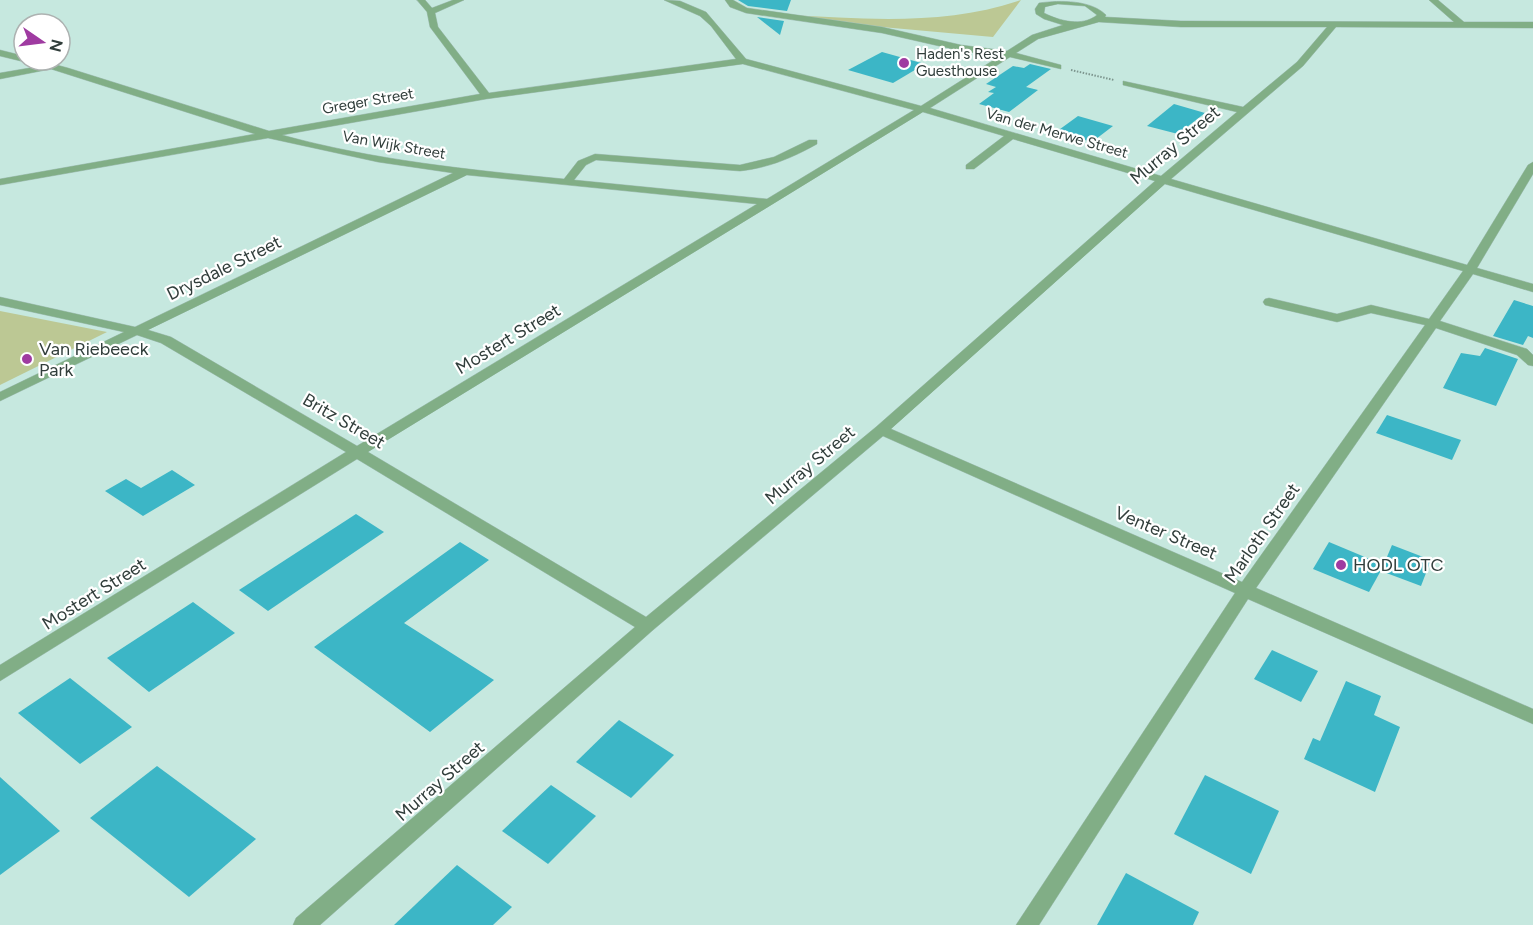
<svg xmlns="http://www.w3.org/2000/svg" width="1533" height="925" viewBox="0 0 1533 925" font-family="Figtree,sans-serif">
	<rect width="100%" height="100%" fill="#c6e8df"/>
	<g fill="#bcc894">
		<path d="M1021,0L993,37L815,21L789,15C865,19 947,26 1021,0Z"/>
		<polygon points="0,311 107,332 0,385"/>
	</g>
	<g fill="#3cb6c6">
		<polygon points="738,0 791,0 787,11 748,6"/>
		<polygon points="757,17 784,21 780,35"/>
		<polygon points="882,52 925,64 893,83 848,70"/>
		<polygon points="1030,64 1051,69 1026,87 1038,90 1009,112 979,104 994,93 988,92 996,87 986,84 1013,66 1024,68"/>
		<polygon points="1174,104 1205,113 1178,134 1147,126"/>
		<polygon points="1078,116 1113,126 1092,142 1056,132"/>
		<polygon points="1514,300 1533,306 1533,338 1528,336 1523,345 1493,336"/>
		<polygon points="1485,348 1518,359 1496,406 1443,388 1461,353 1480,356"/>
		<polygon points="1387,415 1461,440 1452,460 1376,433"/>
		<polygon points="172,470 195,485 143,516 105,491 126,479 141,488"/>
		<polygon points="356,514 384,532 268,611 239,590"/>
		<polygon points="460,542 489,560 404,623 494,680 430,732 314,647"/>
		<polygon points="1329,542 1384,565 1369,592 1313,569"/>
		<polygon points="1392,545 1431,560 1421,586 1381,571"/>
		<polygon points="193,602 235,633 149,692 107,658"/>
		<polygon points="1272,650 1318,671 1301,702 1254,679"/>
		<polygon points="70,678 132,727 80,764 18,713"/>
		<polygon points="1346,681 1381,696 1374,715 1400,727 1375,792 1304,759 1313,738 1320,741"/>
		<polygon points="619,720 674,755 631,798 576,762"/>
		<polygon points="157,766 256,839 189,897 90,818"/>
		<polygon points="1205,775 1279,811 1251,874 1174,834"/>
		<polygon points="0,777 60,831 0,875"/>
		<polygon points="551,785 596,816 548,864 502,831"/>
		<polygon points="457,865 512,907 493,925 394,925"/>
		<polygon points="1126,873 1199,912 1193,925 1097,925"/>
	</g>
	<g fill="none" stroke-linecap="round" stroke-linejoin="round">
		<g stroke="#a5c3bb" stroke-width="1">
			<path id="minor" d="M417,0H425L432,8L453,0H464L435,13L438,27L489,93L736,59L711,26L700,16L664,0L680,1L706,12L746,59L921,106L1000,56L961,51L882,33L746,13L730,7L725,0H733L747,8L882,27L961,45L1007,51L1032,35L1063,25L1044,19L1036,14L1035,9L1039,3C1061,0 1091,0 1106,15L1105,17L1181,21L1454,22L1429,0H1438L1464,22H1533V28L1336,27L1303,66L1171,179L1467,265L1528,165L1533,162V174L1477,268L1533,284V292L1473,274L1440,321L1527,349L1533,355V366L1528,365L1517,355L1436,328L1256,588L1533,709V724L1248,599L1039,925H1016L1235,593L883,436L653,630L320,925H293L296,918L635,627L357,459L0,681V665L346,452L161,343L137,335L0,401V392L124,332L0,305V297L135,327L453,173L378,162L268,138L0,185V179L255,134L51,69L0,79V73L41,66L0,56V50L24,56V60H38L68,68L269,131L480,94L430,27L427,12ZM1058,4L1085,6L1097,15C1082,27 1060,21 1044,13L1045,7ZM1099,22L1181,27H1327L1297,62L1243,107L1123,81V85L1237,112L1161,176L930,108L1010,57L1061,69V65L1016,53L1038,39ZM743,64L914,110L767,199L574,180L586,165L596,160L740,171C768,168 792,158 817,144V140H809L774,157L740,165L595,154L578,161L564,179C470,170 373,160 282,135L486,99ZM923,112L1004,136L966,165V169H974L1013,139L1155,181L876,427L646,617L368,452ZM467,175L757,204L357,446L171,337L148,330ZM1165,184L1463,271L1429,319L1371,305L1337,314L1269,298L1265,299L1263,302L1265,305L1337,322L1371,313L1425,325L1242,582L891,429Z"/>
		</g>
		<polyline stroke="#7d958e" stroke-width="2" stroke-dasharray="1.5 1.5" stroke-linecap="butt" points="1071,70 1114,80"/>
		<use href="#minor" fill="#81ae86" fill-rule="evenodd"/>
	</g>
	<g fill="#9f3ba1" stroke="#fff" stroke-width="2">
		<circle cx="904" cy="63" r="6"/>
		<circle cx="27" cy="359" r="6"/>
		<circle cx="1341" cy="565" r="6"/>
	</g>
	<g text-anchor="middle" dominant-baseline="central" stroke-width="4.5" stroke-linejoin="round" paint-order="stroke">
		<g font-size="15" fill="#313e3b" stroke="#fff" text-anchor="start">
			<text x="916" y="54">Haden's Rest<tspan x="916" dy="17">Guesthouse</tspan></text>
		</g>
		<g font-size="15" fill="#313e3b" stroke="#fff">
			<text transform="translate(368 101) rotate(-10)">Greger Street</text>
			<text transform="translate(1057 133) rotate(16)">Van der Merwe Street</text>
			<text transform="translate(394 145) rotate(10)">Van Wijk Street</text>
		</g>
		<g font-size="18" fill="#313e3b" stroke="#fff">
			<text transform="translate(1175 145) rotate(-40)">Murray Street</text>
			<text transform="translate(224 268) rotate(-26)">Drysdale Street</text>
			<text transform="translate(508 339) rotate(-31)">Mostert Street</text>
			<text transform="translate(344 421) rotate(30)">Britz Street</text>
			<text transform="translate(810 465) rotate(-40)">Murray Street</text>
			<text transform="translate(1166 533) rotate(23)">Venter Street</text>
			<text transform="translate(1262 533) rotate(-55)">Marloth Street</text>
			<text transform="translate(94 594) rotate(-32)">Mostert Street</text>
			<text transform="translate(440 781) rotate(-41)">Murray Street</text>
		</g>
		<g font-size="18" fill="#313e3b" stroke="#fff" text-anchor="start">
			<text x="39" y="349">Van Riebeeck<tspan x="39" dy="21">Park</tspan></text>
			<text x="1353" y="565">HODL OTC</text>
		</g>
	</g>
	<g transform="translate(42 42) rotate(104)"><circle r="28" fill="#ffffff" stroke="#adb2b1" stroke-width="1.5"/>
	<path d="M0-4.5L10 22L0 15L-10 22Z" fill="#9f3ba1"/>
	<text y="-9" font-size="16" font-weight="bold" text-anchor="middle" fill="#313e3b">N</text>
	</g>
</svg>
